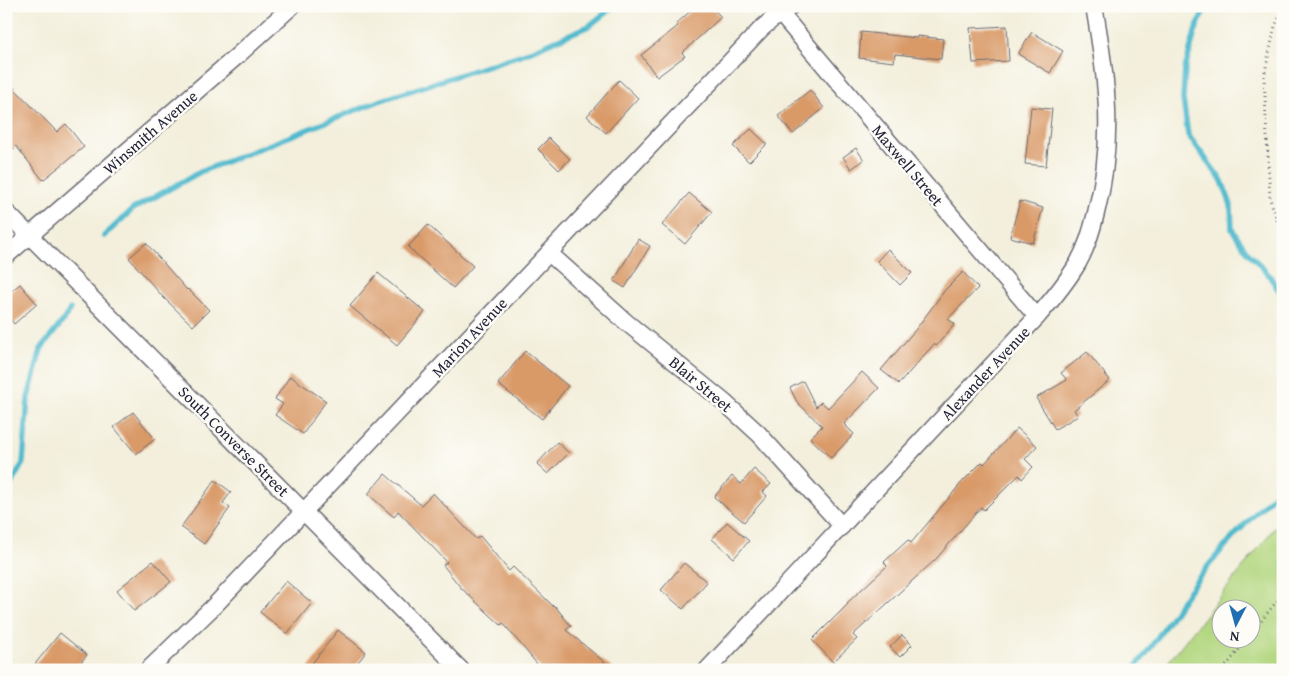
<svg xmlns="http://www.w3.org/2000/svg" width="1289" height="676" viewBox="0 0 1289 676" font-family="'Gentium Book Plus',serif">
	<rect width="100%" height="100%" fill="#fdfcf7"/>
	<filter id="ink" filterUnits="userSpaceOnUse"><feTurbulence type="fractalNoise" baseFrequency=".02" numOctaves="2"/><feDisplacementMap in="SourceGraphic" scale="10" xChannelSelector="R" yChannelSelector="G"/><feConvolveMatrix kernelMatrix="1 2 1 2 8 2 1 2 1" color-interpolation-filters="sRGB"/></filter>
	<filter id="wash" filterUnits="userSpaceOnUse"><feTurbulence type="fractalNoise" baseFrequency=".0096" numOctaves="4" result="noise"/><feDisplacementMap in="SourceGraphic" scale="20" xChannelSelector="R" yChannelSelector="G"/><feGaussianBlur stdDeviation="1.12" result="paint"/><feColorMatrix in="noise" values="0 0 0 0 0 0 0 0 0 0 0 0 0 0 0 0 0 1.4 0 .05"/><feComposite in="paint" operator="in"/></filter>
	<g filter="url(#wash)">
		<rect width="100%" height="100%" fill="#f3efdc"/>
		<path fill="#b3d780" stroke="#6a7c5e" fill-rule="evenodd" d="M1283,517V670H1162ZM1222,608H1252V638H1222Z"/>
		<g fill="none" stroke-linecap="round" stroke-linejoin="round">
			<g stroke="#50bacd" stroke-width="5.5">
				<polyline points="1206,6 1195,32 1185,69 1183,99 1188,135 1222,181 1231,205 1232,229 1247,251 1269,275 1283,297"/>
				<polyline points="104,236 133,209 200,172 379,101 526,53 589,26 614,6"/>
				<polyline points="6,493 23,463 28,398 41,349 66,317 70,309"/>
				<path d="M1133,670C1154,646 1170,617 1188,592C1216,553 1249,519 1283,486"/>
			</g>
		</g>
		<g id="blocks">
			<g fill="#d99a67">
				<polygon points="696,6 711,6 721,17 682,53 685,56 657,77 641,55 678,26 676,24"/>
				<polygon points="1007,26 1009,61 973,63 970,28"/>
				<polygon points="861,32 917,38 917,36 943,39 941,59 895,54 894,62 859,58"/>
				<polygon points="1032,32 1063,51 1050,73 1018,54"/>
				<polygon points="6,80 57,132 66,124 84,147 43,180 16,146 13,149 6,142"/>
				<polygon points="619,80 638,98 606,133 587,116"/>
				<polygon points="810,90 824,108 793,134 778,116"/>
				<polygon points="1031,107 1052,109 1046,166 1025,164"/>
				<polygon points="751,129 767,144 749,162 733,146"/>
				<polygon points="549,138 570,159 559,170 538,149"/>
				<polygon points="856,148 864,160 851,169 843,157"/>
				<polygon points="689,193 712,212 685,244 662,225"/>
				<polygon points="1020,201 1043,208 1033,243 1010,237"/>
				<polygon points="428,225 473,266 453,288 408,247"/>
				<polygon points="638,239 650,246 625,288 614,281"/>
				<polygon points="146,243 187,290 188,289 209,310 193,326 162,296 129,258"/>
				<polygon points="888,249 912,273 900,285 877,261"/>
				<polygon points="963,272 978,288 948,319 955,324 936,346 934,344 899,384 881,370 916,329 945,290"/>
				<polygon points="378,273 425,312 397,345 350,306"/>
				<polygon points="20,284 37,304 14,324 6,314 6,295"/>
				<polygon points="525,351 568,386 542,419 498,384"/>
				<polygon points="1087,352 1110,380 1074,410 1078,416 1055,429 1036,398 1067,380 1061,373"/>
				<polygon points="862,372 879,388 844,424 854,434 831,458 810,438 822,426 797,402 790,388 803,381 816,407 821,402 828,408"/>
				<polygon points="290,376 326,401 303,434 275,415 283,404 275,399"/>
				<polygon points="133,412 155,439 136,454 114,427"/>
				<polygon points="1017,428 1037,446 1025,459 1033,467 1022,479 1019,475 984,510 981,507 936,559 853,635 857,639 833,662 812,640 848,604 847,603 887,566 884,562 908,540 911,543 963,481 982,462 984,464"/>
				<polygon points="557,442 569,453 548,474 537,464"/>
				<polygon points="754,469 771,484 763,492 767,496 744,522 714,497 732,476 741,484"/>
				<polygon points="385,474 421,505 433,493 476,539 480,536 509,571 513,567 554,607 555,606 571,626 566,630 614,670 542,670 503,623 501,625 461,588 443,565 447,562 398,511 394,517 368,494"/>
				<polygon points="215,480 231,492 223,503 230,508 204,544 181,527"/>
				<polygon points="727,522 749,541 734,558 712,539"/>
				<polygon points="153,561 171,582 134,611 117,590"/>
				<polygon points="684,563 707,582 683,609 661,590"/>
				<polygon points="286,581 312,603 287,634 260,612"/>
				<polygon points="338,630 366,652 352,670 307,670"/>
				<polygon points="60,633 87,655 74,670 42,670 35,664"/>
				<polygon points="902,635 912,645 900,657 890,647"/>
			</g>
		</g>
	</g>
	<g filter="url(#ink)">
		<use href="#blocks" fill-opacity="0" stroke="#6b6a73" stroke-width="1"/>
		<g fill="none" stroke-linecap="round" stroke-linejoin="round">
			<g stroke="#6b6a73" stroke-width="19">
				<g id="street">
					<polyline points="780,13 1037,317"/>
					<polyline points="6,212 461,670"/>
					<polyline points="549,253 626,322 724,402 759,434 842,526"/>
					<polyline points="6,256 237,56 292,6"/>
					<polyline points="148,670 216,604 762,28 780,13 791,6"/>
					<path d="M707,670L1037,317C1052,300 1066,283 1078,263C1087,247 1092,230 1096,213C1115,140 1107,79 1094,6"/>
				</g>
			</g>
			<g stroke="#6b6a73" stroke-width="3" stroke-dasharray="1 4" stroke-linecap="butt">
				<polyline points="1283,9 1275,26 1264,76 1270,199 1283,238"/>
				<polyline points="1252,633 1283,593"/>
				<polyline points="1223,670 1248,638"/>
			</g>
			<use href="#street" stroke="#fff" stroke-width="16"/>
		</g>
	</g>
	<g text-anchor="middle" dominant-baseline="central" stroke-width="5" stroke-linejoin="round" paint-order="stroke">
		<g font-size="16" fill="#22223b" stroke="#fdfcf7">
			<text transform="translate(150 132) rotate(-41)">Winsmith Avenue</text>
			<text transform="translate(908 165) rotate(50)">Maxwell Street</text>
			<text transform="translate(469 337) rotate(-47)">Marion Avenue</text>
			<text transform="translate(985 373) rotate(-47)">Alexander Avenue</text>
			<text transform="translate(701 384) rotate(40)">Blair Street</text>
			<text transform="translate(234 441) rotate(45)">South Converse Street</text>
		</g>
	</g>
	<rect width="1289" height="676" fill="none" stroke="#fdfcf7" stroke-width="25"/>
	<g transform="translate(1236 624) rotate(186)"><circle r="24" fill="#fdfcf7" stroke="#a5a5ac"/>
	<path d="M0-4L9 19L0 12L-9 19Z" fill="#1f6fb2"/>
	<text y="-8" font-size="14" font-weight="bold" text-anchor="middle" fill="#22223b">N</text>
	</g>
</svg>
